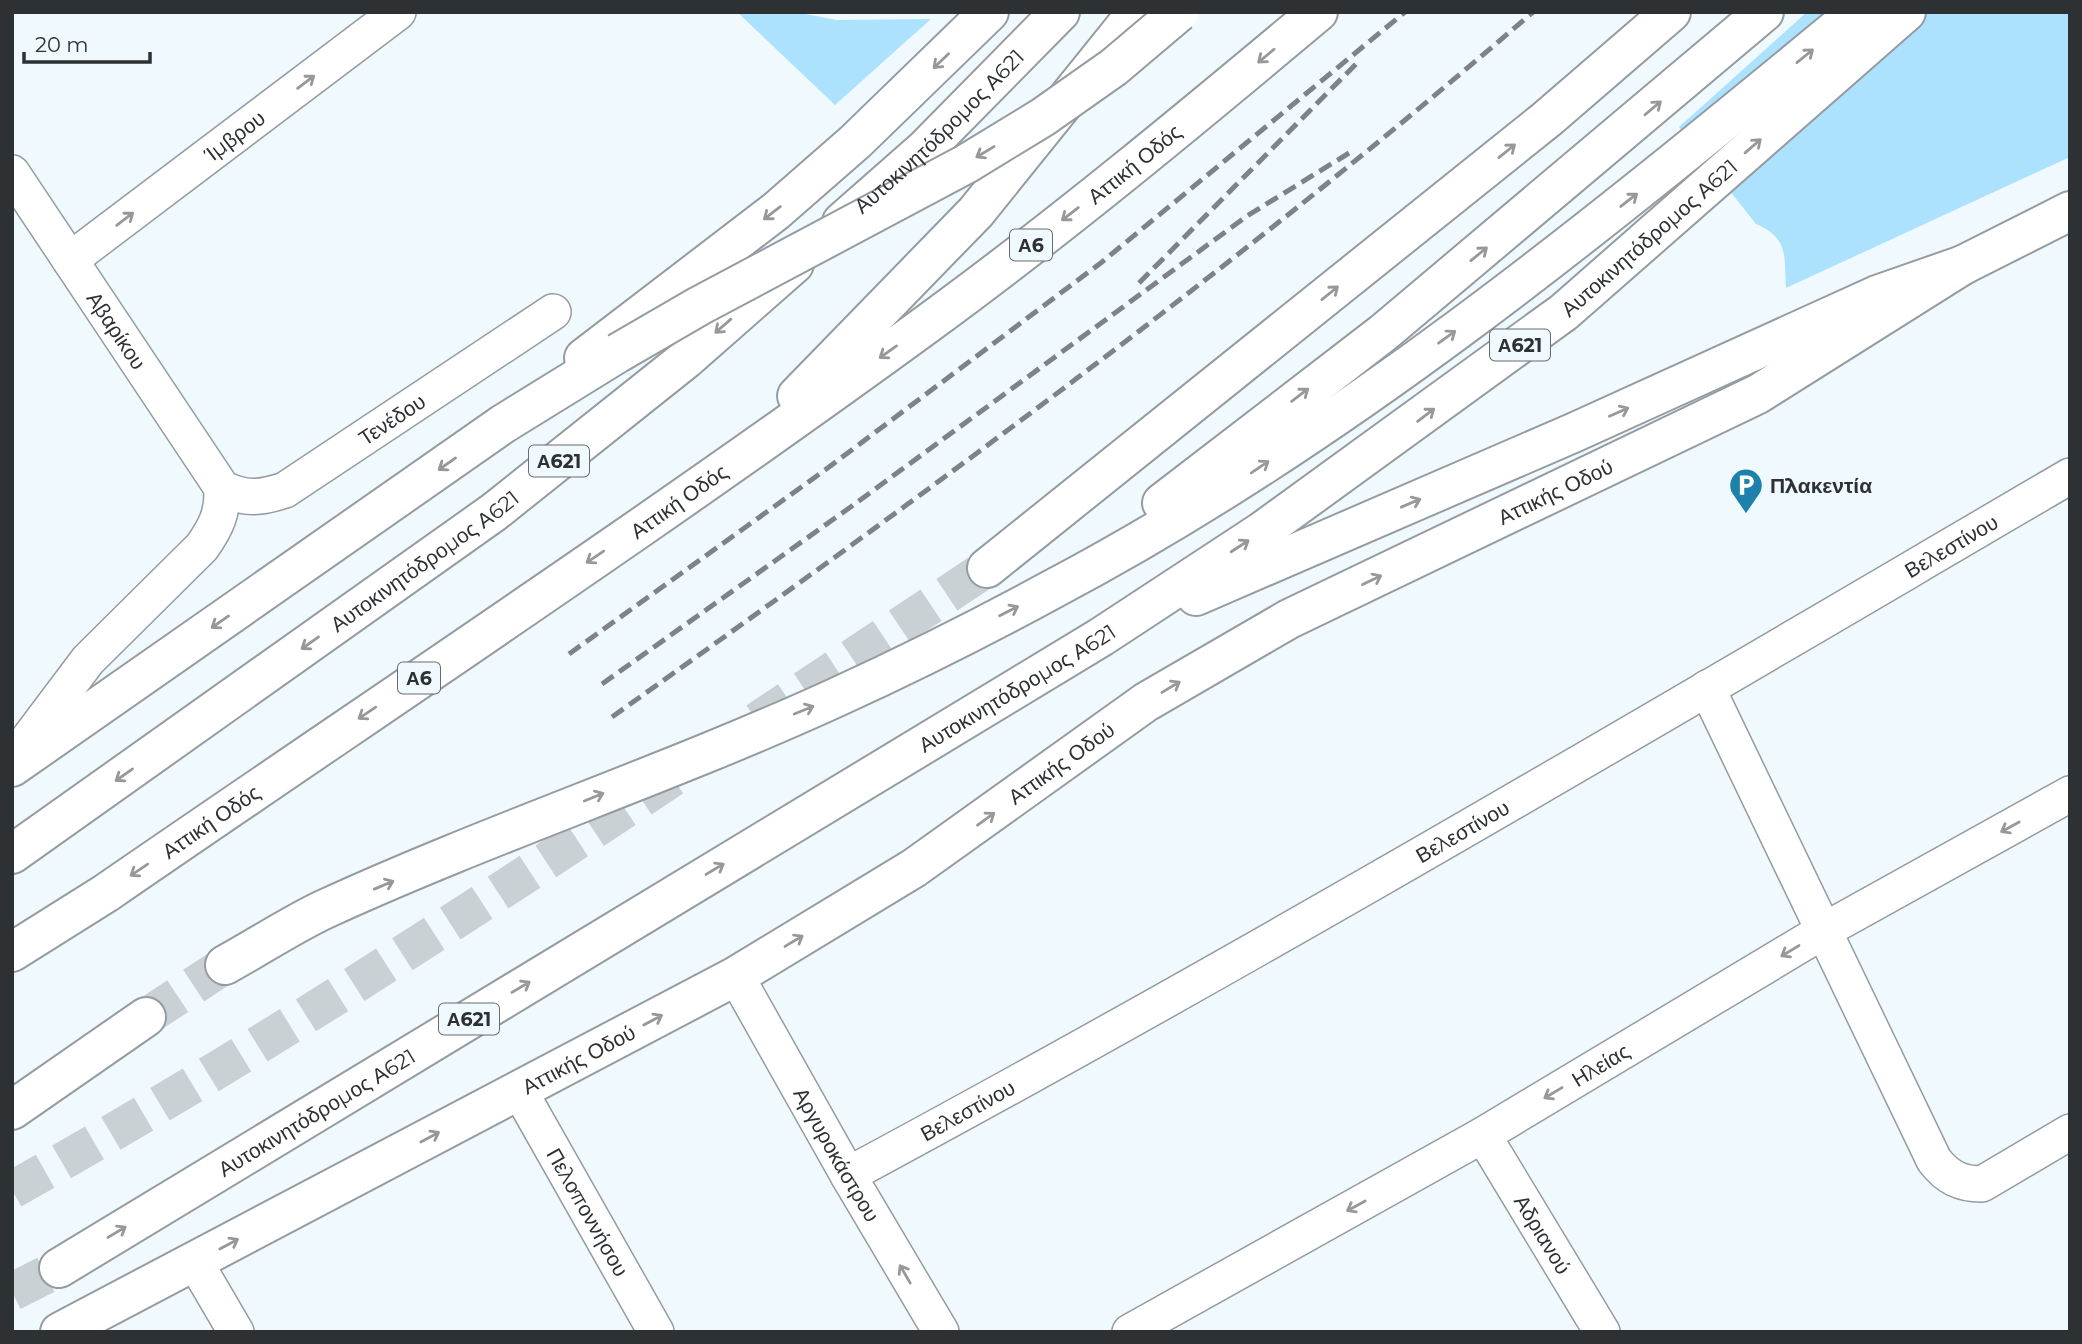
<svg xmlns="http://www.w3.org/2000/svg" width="2082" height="1344" viewBox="0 0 2082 1344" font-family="Montserrat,sans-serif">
	<rect width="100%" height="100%" fill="#f0f9fe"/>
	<g fill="#ade2ff">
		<polygon points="737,12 795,12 837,20 931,19 835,105"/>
		<path d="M1807,12H2070V157L1786,288C1784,256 1789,238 1756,224L1679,127Z"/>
	</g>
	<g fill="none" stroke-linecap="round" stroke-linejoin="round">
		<g stroke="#c9d1d5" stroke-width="38" stroke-dasharray="38 19" stroke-linecap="butt">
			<polyline points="757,721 987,568"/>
			<polyline points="146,1017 225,965"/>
			<path d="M12,1190C240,1062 460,919 678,774"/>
			<polyline points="12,1292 59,1268"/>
		</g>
		<g stroke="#949ca1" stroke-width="38">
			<g id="minor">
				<path id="s1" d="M12,173L222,488C245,500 261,498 285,490L553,312"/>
				<path id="s2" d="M70,260L398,12"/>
				<path d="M1707,688L1934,1160C1947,1177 1960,1184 1982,1184L2070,1132"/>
				<path d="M12,761L88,660L202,547C216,527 223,513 222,488"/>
				<path id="s3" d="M736,976L848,1175L941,1332"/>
				<path id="s4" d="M519,1090L656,1332"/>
				<path id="s5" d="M1483,1135L1602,1332"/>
				<path id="s6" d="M848,1175C1261,953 1665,713 2070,476"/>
				<polyline points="195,1262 236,1332"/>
				<path id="s7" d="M1130,1332L1483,1135L1825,930L2070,794"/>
			</g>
		</g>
		<g stroke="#949ca1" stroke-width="42">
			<g id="tertiary">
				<path id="s8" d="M60,1332L736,976L914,868L1146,702L1289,619L1758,394L1963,265L2070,211"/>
			</g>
		</g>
		<g stroke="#949ca1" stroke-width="42">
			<g id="motorway">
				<path id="s9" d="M842,222L925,149L1060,12"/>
				<polyline points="584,358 776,211 855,142 989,12"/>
				<polyline points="797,396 976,212 1137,12"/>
				<polyline points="1162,503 1383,333 1764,12"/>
				<polyline points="987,568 1547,119 1671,12"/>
				<polyline points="1196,596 1573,433 1877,295 1963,265"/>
				<polyline points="12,767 503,424 618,353"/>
				<path id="s10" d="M12,854L494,512L686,359L794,264"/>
				<path id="s11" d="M12,952L106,893C379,705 656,522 923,327C1059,228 1189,120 1318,12"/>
				<path d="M225,965C258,947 291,925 325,909C493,832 669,774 837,697C909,664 981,628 1051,590C1345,435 1602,222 1857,12"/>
				<polyline points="12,1110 146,1017"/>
				<path id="s12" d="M59,1268L1101,637L1261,532L1564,312L1906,12"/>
			</g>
		</g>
		<use href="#minor" stroke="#fff" stroke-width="35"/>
		<use href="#tertiary" stroke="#fff" stroke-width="38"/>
		<use href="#motorway" stroke="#fff" stroke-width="38"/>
		<g stroke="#7d8386" stroke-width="5" stroke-dasharray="14 7" stroke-linecap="butt">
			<polyline points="1139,283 1356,64"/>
			<polyline points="569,654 825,470 1102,262 1405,12"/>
			<polyline points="602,684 852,506 1247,216 1349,153"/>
			<path d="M612,717C927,493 1240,265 1533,12"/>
		</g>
		<g stroke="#949ca1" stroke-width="42" stroke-linecap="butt">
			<polyline id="motorway-bridge" points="618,353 699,306 966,164 1043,117 1114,67 1179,12"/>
		</g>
		<use href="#motorway-bridge" stroke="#fff" stroke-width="38"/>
	</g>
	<defs><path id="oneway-shaft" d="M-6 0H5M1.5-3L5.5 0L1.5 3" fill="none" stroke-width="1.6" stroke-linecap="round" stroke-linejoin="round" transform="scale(1.75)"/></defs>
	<g stroke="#969899">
		<use href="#oneway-shaft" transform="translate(1266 56) rotate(140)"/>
		<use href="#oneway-shaft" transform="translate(1805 56) rotate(-39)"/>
		<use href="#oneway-shaft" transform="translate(941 61) rotate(136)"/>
		<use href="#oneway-shaft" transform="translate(306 82) rotate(-37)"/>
		<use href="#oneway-shaft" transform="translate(1653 108) rotate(-40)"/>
		<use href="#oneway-shaft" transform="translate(1753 146) rotate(-41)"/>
		<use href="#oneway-shaft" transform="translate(1507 151) rotate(-39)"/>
		<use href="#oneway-shaft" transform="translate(985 152) rotate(149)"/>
		<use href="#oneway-shaft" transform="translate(1629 200) rotate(-38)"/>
		<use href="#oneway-shaft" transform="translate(772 213) rotate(142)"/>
		<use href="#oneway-shaft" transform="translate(1070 214) rotate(142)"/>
		<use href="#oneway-shaft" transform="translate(125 219) rotate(-37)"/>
		<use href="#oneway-shaft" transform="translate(1479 254) rotate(-39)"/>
		<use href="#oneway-shaft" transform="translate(1330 293) rotate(-39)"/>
		<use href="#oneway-shaft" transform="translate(723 326) rotate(139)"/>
		<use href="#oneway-shaft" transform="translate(1447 337) rotate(-36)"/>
		<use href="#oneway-shaft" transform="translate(888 352) rotate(145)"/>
		<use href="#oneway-shaft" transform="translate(1300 395) rotate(-37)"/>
		<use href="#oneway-shaft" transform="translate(1619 412) rotate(-24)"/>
		<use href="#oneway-shaft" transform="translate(1426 415) rotate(-37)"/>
		<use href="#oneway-shaft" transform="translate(447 464) rotate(145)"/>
		<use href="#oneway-shaft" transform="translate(1260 467) rotate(-34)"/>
		<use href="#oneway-shaft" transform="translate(1411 503) rotate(-23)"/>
		<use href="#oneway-shaft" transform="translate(1240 546) rotate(-33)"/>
		<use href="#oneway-shaft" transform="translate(595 557) rotate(146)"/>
		<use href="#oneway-shaft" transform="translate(1372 580) rotate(-26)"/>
		<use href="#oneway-shaft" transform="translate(1009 611) rotate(-27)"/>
		<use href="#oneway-shaft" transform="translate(220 622) rotate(145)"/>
		<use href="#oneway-shaft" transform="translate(310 643) rotate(145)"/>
		<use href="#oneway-shaft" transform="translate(1171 687) rotate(-31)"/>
		<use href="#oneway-shaft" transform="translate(804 710) rotate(-22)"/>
		<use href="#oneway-shaft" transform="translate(367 713) rotate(146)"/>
		<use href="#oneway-shaft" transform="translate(124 775) rotate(145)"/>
		<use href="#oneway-shaft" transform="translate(594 797) rotate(-22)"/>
		<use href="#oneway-shaft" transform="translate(986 819) rotate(-36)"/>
		<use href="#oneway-shaft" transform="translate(2010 827) rotate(151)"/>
		<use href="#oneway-shaft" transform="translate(715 869) rotate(-31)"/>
		<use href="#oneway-shaft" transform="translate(139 870) rotate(146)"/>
		<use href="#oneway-shaft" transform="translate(384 885) rotate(-23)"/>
		<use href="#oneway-shaft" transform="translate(794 941) rotate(-31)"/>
		<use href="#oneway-shaft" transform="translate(1790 951) rotate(149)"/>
		<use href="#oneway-shaft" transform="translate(521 987) rotate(-31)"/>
		<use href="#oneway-shaft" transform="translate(653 1020) rotate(-28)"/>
		<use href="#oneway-shaft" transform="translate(1553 1093) rotate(149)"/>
		<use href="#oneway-shaft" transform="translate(430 1137) rotate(-28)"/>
		<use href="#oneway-shaft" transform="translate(1356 1206) rotate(151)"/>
		<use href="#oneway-shaft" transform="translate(117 1232) rotate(-31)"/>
		<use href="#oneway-shaft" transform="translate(229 1244) rotate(-28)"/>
		<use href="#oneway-shaft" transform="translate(905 1274) rotate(-120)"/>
	</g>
	<defs>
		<g id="parking-pin" transform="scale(1.75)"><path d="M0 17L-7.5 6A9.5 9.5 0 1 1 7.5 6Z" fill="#1c81ab" stroke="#f0f9fe"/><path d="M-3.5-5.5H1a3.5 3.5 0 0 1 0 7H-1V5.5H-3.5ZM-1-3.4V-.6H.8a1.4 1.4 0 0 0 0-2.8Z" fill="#fff"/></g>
	</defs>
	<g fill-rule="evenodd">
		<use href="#parking-pin" x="1746" y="485"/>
	</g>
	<g text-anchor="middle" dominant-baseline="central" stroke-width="7" stroke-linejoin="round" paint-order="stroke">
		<g fill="#f0f9fe" stroke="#686d70" stroke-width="2">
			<rect x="1010" y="229.5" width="42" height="31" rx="5"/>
			<rect x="1490" y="329.5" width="60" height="31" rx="5"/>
			<rect x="529" y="445.5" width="60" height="31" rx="5"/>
			<rect x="398" y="662.5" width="42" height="31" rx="5"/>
			<rect x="439" y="1003.5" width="60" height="31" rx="5"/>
		</g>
		<g font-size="19" font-weight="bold" fill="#2e3133">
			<text x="1031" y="245">Α6</text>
			<text x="1520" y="345">Α621</text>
			<text x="559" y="461">Α621</text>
			<text x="419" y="678">Α6</text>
			<text x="469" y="1019">Α621</text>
		</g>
		<g font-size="21" fill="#2e3133" stroke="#f0f9fe">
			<text stroke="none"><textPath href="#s9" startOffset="133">Αυτοκινητόδρομος Α621</textPath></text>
			<text stroke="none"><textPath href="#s2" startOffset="206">Ίμβρου</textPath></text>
			<text stroke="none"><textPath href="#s11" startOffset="1372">Αττική Οδός</textPath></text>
			<text stroke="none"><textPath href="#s12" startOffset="1897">Αυτοκινητόδρομος Α621</textPath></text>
			<text stroke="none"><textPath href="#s1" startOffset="189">Αβαρίκου</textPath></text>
			<text stroke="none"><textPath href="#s1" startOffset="572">Τενέδου</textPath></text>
			<text stroke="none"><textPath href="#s8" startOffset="1718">Αττικής Οδού</textPath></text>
			<text stroke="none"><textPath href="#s11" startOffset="805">Αττική Οδός</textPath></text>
			<text stroke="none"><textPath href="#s6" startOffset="1270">Βελεστίνου</textPath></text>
			<text stroke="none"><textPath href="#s10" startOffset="506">Αυτοκινητόδρομος Α621</textPath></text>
			<text stroke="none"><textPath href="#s12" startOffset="1120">Αυτοκινητόδρομος Α621</textPath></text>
			<text stroke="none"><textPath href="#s8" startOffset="1153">Αττικής Οδού</textPath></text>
			<text stroke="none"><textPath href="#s11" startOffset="238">Αττική Οδός</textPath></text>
			<text stroke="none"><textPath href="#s6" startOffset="704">Βελεστίνου</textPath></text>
			<text stroke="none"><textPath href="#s8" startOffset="586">Αττικής Οδού</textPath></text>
			<text stroke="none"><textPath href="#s7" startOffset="541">Ηλείας</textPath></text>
			<text stroke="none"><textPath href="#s6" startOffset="136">Βελεστίνου</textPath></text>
			<text stroke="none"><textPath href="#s12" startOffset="301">Αυτοκινητόδρομος Α621</textPath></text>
			<text stroke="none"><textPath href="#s3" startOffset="205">Αργυροκάστρου</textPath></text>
			<text stroke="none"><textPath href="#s4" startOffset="140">Πελοποννήσου</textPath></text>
			<text stroke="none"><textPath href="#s5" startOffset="116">Αδριανού</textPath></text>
		</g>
		<g font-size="21" font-weight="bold" fill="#2e3133" stroke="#f0f9fe" text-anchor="start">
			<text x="1770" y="485">Πλακεντία</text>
		</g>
	</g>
	<rect width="2082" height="1344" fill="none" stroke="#2e3133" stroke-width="28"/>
	<path d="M24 52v10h126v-10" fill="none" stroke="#2e3133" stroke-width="3.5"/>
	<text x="35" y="52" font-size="21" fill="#2e3133" stroke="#f0f9fe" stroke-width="5" paint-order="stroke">20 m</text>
</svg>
